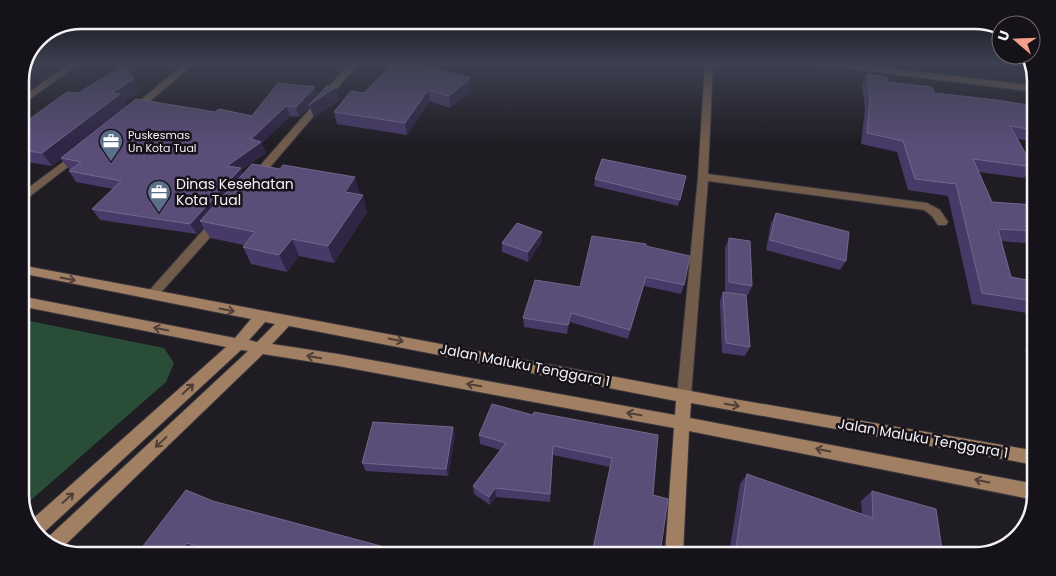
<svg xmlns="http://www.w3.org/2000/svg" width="1056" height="576" viewBox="0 0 1056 576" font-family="Poppins,sans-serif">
	<rect width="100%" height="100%" fill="#1f1c23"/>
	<polygon fill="#294d37" points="20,319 164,348 174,363 166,382 23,507 20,500"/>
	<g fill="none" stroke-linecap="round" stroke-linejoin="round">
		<g stroke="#39363c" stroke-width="2">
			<polygon id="lane" points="70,63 80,63 20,106 20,99"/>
		</g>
		<g stroke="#39363c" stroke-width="2">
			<g id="street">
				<polygon points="185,63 195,63 136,113 130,113 130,109"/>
				<polygon points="350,63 359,63 259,180 251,180 250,178 251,176"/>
				<polygon points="705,63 713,63 708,174 927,203 940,210 948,222 946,225 938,225 932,216 924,210 708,181 691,396 689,401 684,402 679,401 677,396 698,177"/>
				<polygon points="815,63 843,63 1036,86 1036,92 819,65"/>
				<polygon points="78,151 83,154 82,156 20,204 20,194"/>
				<polygon points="217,218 223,222 221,225 156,298 148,298 146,295 148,292 213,219"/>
			</g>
		</g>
		<g stroke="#39363c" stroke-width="2">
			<path id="secondary" d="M20,265L728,398L1031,450L1030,464L691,403L690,418L1030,483V499L689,431L683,554H665L674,428L338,366L263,354L60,550H54L44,541L248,351L241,350L39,537L30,529L28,523L226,347L20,306V296L235,338L251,319L20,273ZM265,322L275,324L257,342L249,340ZM289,326L676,401L675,415L338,354L272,344Z"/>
		</g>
		<use href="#lane" fill="#715c4b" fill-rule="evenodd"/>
		<use href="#street" fill="#715c4b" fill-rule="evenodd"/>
		<use href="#secondary" fill="#a17f63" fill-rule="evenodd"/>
	</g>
	<g fill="#473a68">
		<polygon points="393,63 434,63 431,67 470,78 471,90 450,108 430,101 407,135 337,124 334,112 364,93"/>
		<polygon points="867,74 888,82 935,93 1035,106 1035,142 1018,139 1033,167 1024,178 979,172 992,202 1034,205 1034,244 1001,241 1011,277 1033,281 1033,314 972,304 948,196 908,190 897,152 861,144 865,108 862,85"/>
		<polygon points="141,91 124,102 127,106 215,112 252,116 318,96 339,100 314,118 310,106 299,117 290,116 262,143 266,153 241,170 243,174 360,194 367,212 334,263 299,256 287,272 251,264 243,247 244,245 210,238 203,227 197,234 100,220 92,209 113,189 76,182 69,171 71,169 69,169 61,159 52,166 20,161 20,126 78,93"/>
		<polygon points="686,176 678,206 594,186 595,179"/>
		<polygon points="776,213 846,261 840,270 766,250 771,223"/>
		<polygon points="729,238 752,286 748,295 746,295 750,347 745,356 722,353 720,301 723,292 740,294 725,292 725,248"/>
		<polygon points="542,241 528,262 502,252 502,243"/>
		<polygon points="646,246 684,285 681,294 644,286 628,339 570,322 567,334 524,327 523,318 580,287"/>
		<polygon points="1032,344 1032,370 1025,350"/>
		<polygon points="533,415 658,435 653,495 660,554 610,467 553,455 550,502 496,497 490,505 474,494 473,486 500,450 480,444 479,435"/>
		<polygon points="453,427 455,435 448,476 366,471 362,463"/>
		<polygon points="747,474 862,514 861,501 872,491 943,556 729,554 740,484"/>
		<polygon points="213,501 403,552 140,550"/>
	</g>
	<g fill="#2f2646">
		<polygon points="423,63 434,63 424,76 422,65"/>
		<polygon points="470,78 471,90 450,108 449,96"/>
		<polygon points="134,79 141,91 124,102 127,107 52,166 42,153 112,93"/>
		<polygon points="315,87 318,97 336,87 339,100 314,118 310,106 299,117 296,107"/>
		<polygon points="428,90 430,101 407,135 405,123"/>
		<polygon points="286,106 290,116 262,143 266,153 241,170 245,179 200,221 203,227 197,234 190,224 227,166 251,139"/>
		<polygon points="355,177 360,194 350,209 345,192"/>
		<polygon points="363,195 367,212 334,263 328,246"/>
		<polygon points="542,232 542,241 528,262 528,252"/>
		<polygon points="292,239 299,256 287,272 279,255"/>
		<polygon points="646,277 644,286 628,339 630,330"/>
		<polygon points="571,313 570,322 567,334 568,325"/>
		<polygon points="453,427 455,435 448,476 446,469"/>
		<polygon points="495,488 496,497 490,505 489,497"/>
		<polygon points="187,543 197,551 181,550"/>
	</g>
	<g fill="#5a4d77" stroke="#72678b">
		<polygon points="393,63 423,63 422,65 470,78 449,96 428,90 405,123 334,112 351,91 364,93"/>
		<polygon points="125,65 134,79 112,93 120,94 42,153 20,150 20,137 23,135 20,135 20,126 67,92 78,93"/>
		<polygon points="867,74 887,77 888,82 932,87 935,93 996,100 1035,106 1035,130 1010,126 1033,167 973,159 992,202 1034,205 1034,231 998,229 1011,277 1033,281 1033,301 982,293 956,184 915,179 903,141 867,133 870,97"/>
		<polygon points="278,83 315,87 296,107 286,106 251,139 261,142 227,166 241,168 190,224 92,209 121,181 69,171 81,162 61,158 136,99 215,112 219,109 252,116"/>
		<polygon points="327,86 336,87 309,105"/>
		<polygon points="602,159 686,176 680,200 595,179"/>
		<polygon points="252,164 280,169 283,165 355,177 345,192 363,195 328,246 292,239 279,255 243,247 255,232 200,221"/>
		<polygon points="776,213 849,232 846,261 770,240"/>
		<polygon points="517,223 542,232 528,252 502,243"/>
		<polygon points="592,236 646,244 646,246 690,256 684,285 646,277 630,330 571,313 568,325 523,318 535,280 580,287"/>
		<polygon points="729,238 750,241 752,286 729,282"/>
		<polygon points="723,292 746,295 750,347 726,343"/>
		<polygon points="492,404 533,415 534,412 658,435 653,495 668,499 660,554 592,553 612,458 553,446 550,494 495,488 489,497 473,486 506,443 479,435"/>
		<polygon points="373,422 453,427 446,469 362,463"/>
		<polygon points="747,474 873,518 872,491 936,509 943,556 735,554"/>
		<polygon points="186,490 213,501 403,552 215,551 187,543 181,550 140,550"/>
	</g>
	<defs><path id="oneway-shaft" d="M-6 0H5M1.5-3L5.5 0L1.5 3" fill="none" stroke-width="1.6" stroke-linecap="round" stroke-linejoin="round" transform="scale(1.25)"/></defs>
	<g stroke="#4e3e37">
		<use href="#oneway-shaft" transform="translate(68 279) rotate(11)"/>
		<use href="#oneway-shaft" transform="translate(227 310) rotate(11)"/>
		<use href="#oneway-shaft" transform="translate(161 329) rotate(-169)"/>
		<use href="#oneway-shaft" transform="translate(396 340) rotate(11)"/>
		<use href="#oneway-shaft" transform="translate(314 357) rotate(-171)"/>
		<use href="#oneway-shaft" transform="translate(474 385) rotate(-170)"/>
		<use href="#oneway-shaft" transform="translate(188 389) rotate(-42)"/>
		<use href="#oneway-shaft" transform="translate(732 405) rotate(10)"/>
		<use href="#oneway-shaft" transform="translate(634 414) rotate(-170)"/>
		<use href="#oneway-shaft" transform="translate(161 442) rotate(137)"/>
		<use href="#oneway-shaft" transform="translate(823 450) rotate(-169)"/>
		<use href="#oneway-shaft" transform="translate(982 481) rotate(-169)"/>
		<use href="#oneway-shaft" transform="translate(68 498) rotate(-42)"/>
	</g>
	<linearGradient id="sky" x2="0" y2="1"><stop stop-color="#110f13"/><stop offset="0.44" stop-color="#3c4050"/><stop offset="1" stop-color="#3c4050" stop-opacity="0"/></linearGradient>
	<rect width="1056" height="144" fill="url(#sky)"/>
	<defs>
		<g id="office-pin" transform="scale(1.25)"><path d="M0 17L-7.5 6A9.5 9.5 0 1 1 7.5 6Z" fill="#5c6f8a" stroke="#161219"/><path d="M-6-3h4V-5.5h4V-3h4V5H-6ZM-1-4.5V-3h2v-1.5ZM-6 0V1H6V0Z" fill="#fff"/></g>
	</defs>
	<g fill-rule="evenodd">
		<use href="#office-pin" x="111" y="141"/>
		<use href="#office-pin" x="159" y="192"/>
	</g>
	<g text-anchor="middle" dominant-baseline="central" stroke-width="5" stroke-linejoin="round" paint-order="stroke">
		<g font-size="11" fill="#f4f1f6" stroke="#161219" text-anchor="start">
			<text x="128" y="135">Puskesmas<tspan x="128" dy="13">Un Kota Tual</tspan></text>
		</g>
		<g font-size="14" fill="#f4f1f6" stroke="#161219" text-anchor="start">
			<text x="176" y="184">Dinas Kesehatan<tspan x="176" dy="16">Kota Tual</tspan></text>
		</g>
		<g font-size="14" fill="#f4f1f6" stroke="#161219">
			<text transform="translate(525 365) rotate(11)">Jalan Maluku Tenggara 1</text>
			<text transform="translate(923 438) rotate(10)">Jalan Maluku Tenggara 1</text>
		</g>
	</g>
	<path d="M0 0H1056V576H0ZM81 29H975A52 52 0 0 1 1027 81V495A52 52 0 0 1 975 547H81A52 52 0 0 1 29 495V81A52 52 0 0 1 81 29Z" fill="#161219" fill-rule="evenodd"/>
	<path fill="none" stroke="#f4f1f6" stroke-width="2.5" d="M81 29H975A52 52 0 0 1 1027 81V495A52 52 0 0 1 975 547H81A52 52 0 0 1 29 495V81A52 52 0 0 1 81 29Z"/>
	<g transform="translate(1016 40) rotate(289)"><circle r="24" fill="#161219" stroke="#6f6b71"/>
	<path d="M0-4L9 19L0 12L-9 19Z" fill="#f49e8a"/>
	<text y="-8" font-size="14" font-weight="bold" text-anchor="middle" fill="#f4f1f6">U</text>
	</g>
</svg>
